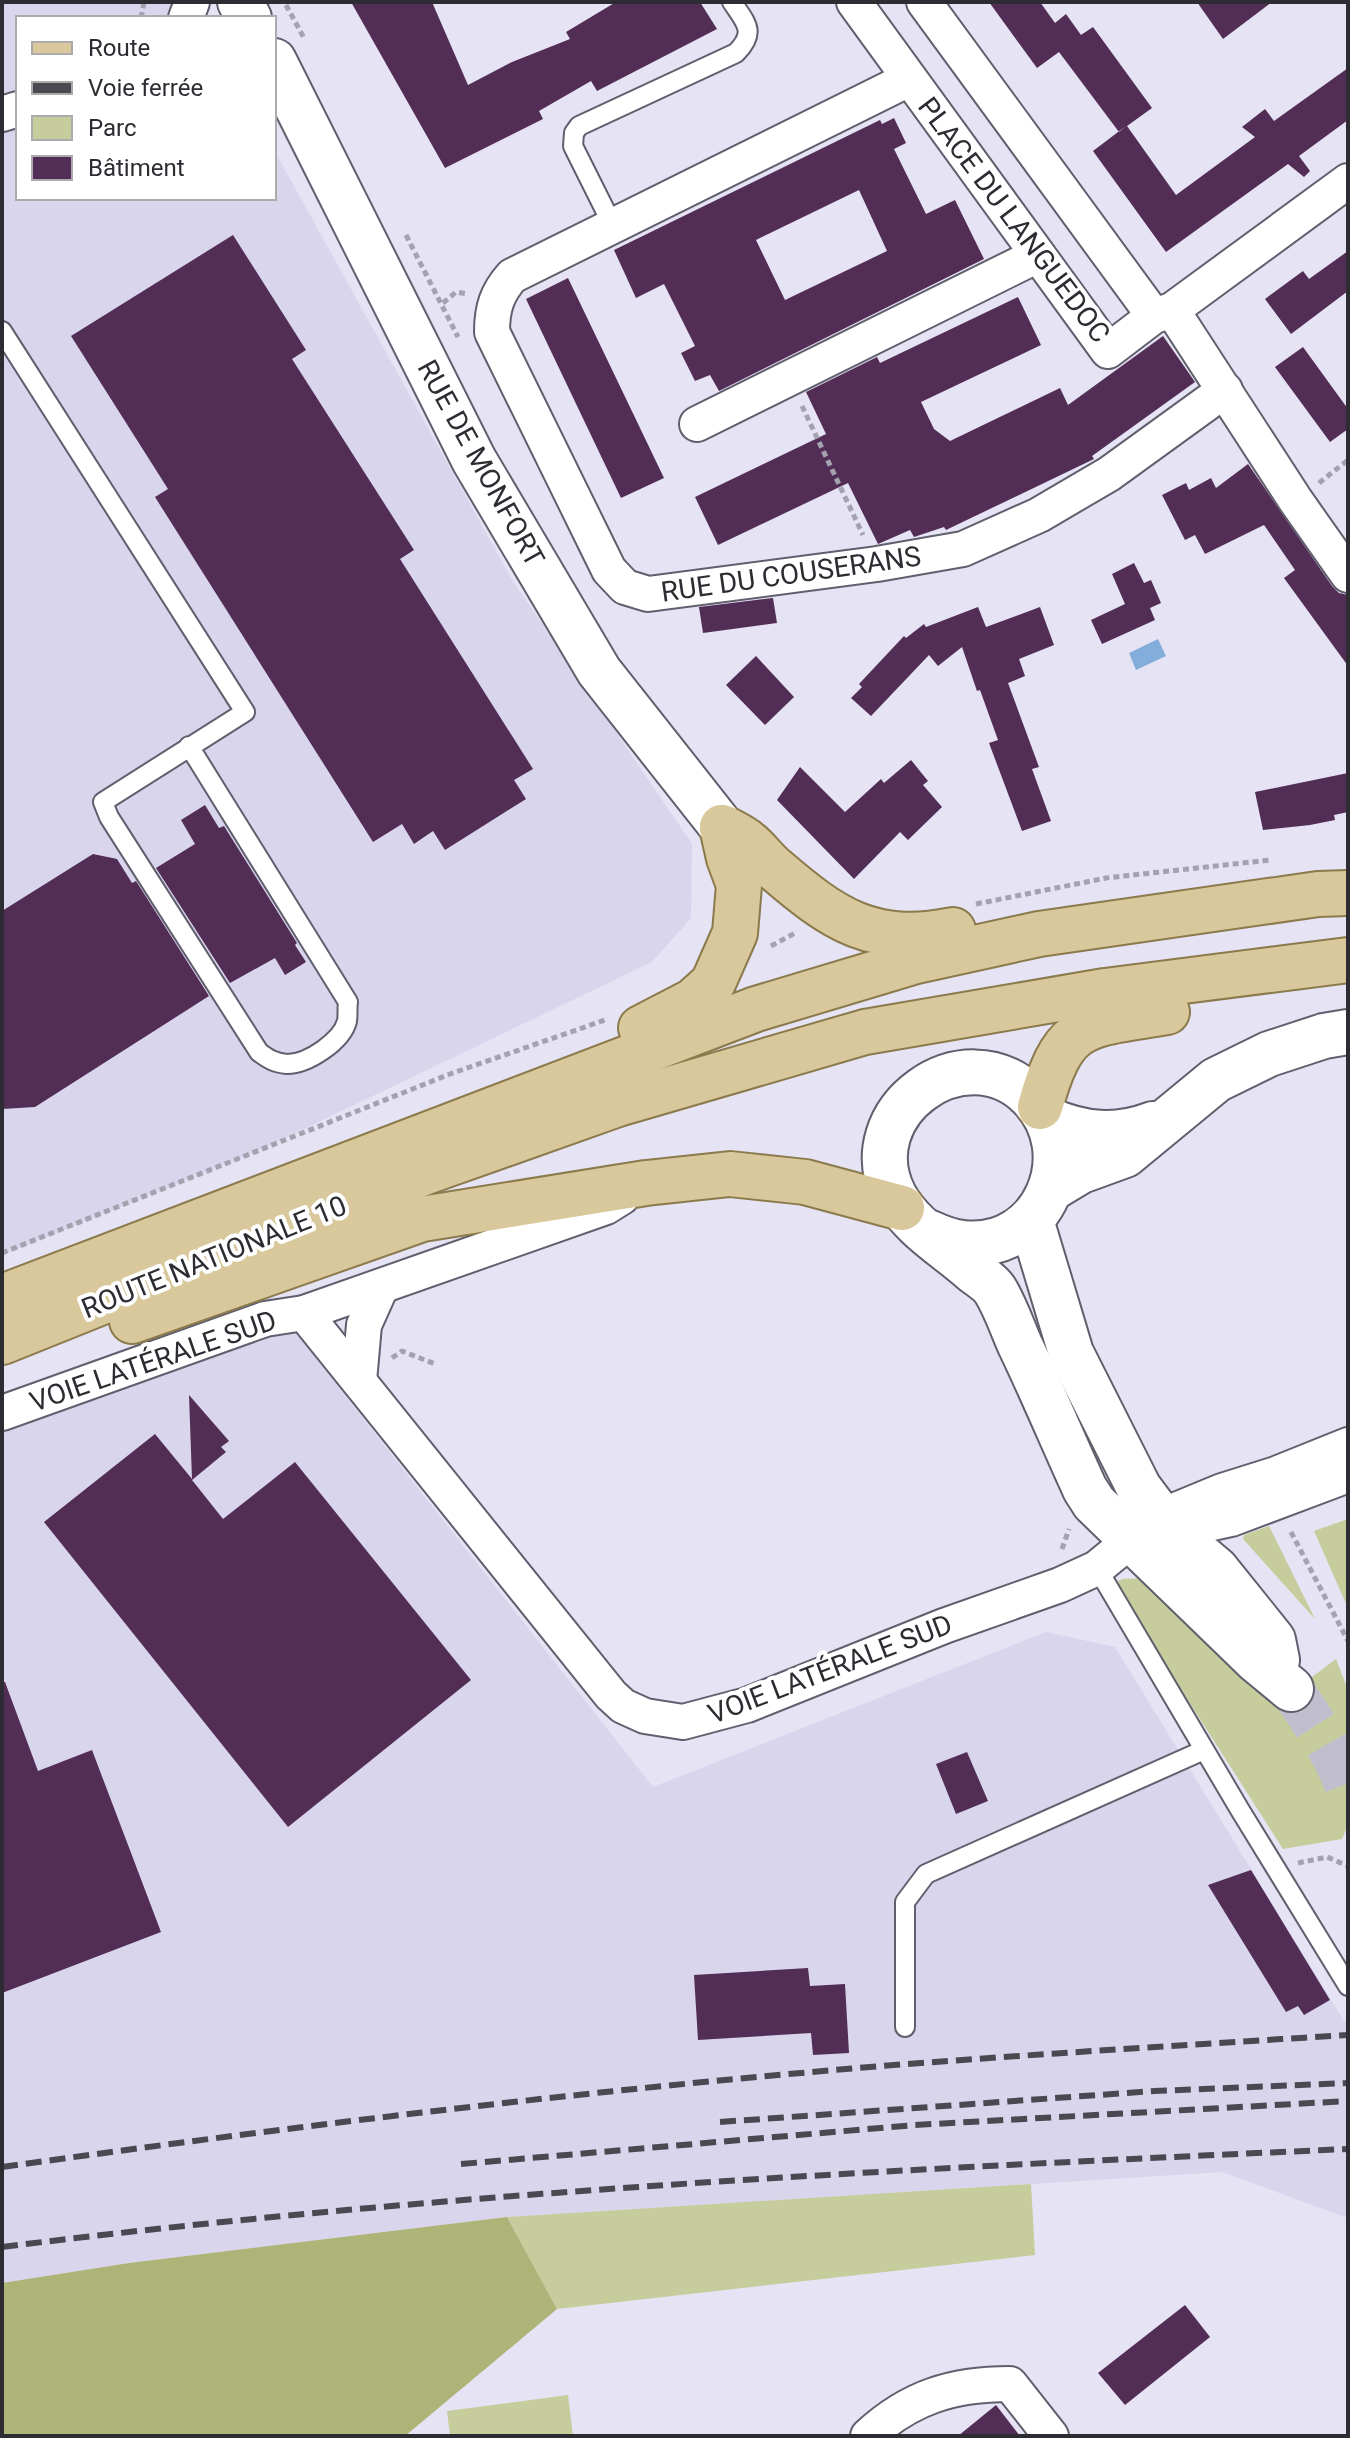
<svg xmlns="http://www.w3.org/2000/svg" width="1350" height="2438" viewBox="0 0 1350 2438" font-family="Roboto,sans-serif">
	<rect width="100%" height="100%" fill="#e5e3f4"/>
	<g fill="#d8d5ed">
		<polygon points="2,2 179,2 189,18 18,18 18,198 274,198 274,150 511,578 692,844 691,918 652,962 254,1153 2,1255"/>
		<polygon points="270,1296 299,1337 653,1787 1046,1632 1115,1647 1344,2021 1348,2021 1348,2218 1222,2172 507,2217 129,2263 2,2283 2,1393"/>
	</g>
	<g fill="#c7cc9c">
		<polygon points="1348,1519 1348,1608 1314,1531"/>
		<polygon points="1269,1526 1315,1619 1243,1539 1244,1535"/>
		<polygon points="1143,1578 1277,1703 1336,1659 1348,1690 1348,1825 1342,1839 1283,1849 1113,1583 1123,1579"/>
		<polygon points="1031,2184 1035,2255 557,2309 507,2217"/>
		<polygon points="568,2395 573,2436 450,2436 447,2411"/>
	</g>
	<polygon fill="#aeb477" points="507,2217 557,2309 405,2436 2,2436 2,2283 129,2263"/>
	<polygon fill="#83aedc" points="1158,639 1166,656 1136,670 1129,653"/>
	<g fill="#522d56" fill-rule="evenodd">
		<polygon points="351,2 432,2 468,85 512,62 570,39 566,32 616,2 700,2 717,29 597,91 591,81 539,111 543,119 445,168"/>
		<polygon points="989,2 1040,2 1055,23 1066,14 1081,35 1093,27 1152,108 1127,126 1176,195 1255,137 1242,127 1265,109 1274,121 1348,68 1348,120 1299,156 1310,171 1304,177 1288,164 1166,252 1093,151 1126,126 1119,132 1059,52 1037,68"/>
		<polygon points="1197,2 1272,2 1223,39"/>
		<path d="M894,118L906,143L894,149L926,214L955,200L984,259L719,391L710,375L695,381L681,353L695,346L664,284L636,298L614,250L880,120L882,124ZM859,190L887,251L785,300L756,240Z"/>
		<polygon points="233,235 306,350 292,359 414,550 400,559 533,769 514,780 526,799 445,850 433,831 414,844 402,824 373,842 155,497 168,489 71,336"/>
		<polygon points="1348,251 1348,291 1291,334 1265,299 1303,271 1309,279"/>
		<polygon points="568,278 664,478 621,498 526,299"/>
		<polygon points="1018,297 1041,345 921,402 934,429 950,441 1060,388 1068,405 1163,336 1195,382 1092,456 1094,459 946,530 944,527 914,537 910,530 878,544 848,483 718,545 695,497 826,434 806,392 877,357 880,363"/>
		<polygon points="1303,347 1348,409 1348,429 1330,442 1275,367"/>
		<polygon points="1248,464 1332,586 1339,593 1348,595 1348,666 1284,578 1295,570 1264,525 1205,554 1195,535 1185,540 1162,495 1186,483 1189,490 1211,478 1216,488"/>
		<polygon points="1134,563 1144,583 1151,580 1161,603 1150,608 1155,620 1102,644 1091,620 1125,604 1112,574"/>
		<polygon points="773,598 777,623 703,633 699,607"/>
		<polygon points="978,607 986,627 1040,607 1054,645 1019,659 1025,676 1008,683 1039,767 1032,769 1051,821 1022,831 989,743 998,740 980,690 977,691 962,647 938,666 929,655 871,716 851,698 862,687 859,684 904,636 906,638 924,624 926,627"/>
		<polygon points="756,656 794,697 765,725 726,685"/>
		<polygon points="911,760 928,781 923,785 942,807 908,840 900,832 854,879 777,800 800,767 845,812 881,779 884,783"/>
		<polygon points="1348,773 1348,812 1334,815 1335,820 1310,825 1263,830 1255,792"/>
		<polygon points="205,805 219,828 224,826 297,943 295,945 306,962 285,975 275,958 230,983 156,868 195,844 181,820"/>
		<polygon points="93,854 117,859 132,883 136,881 209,996 35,1107 2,1109 2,911"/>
		<polygon points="189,1395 229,1441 221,1447 226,1452 192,1480 223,1519 295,1462 471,1680 288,1827 44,1522 155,1434 192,1479"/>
		<polygon points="2,1682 5,1682 38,1771 92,1750 161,1932 2,1993"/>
		<polygon points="967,1752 988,1801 956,1814 936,1764"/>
		<polygon points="1251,1870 1330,2000 1304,2015 1298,2006 1286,2012 1208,1885"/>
		<polygon points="808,1968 810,1986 845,1984 849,2053 813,2055 811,2033 698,2040 694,1975"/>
		<polygon points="1185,2305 1210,2337 1125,2405 1098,2373"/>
		<polygon points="996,2405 1020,2436 958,2436"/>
	</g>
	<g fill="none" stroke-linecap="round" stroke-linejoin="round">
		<path stroke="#c0becd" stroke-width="44" stroke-dasharray="44 22" stroke-linecap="butt" d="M1291,1689C1313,1721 1335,1753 1348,1789"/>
		<g stroke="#615f6d" stroke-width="22">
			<g id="service">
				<path d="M613,226L573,146L574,133L579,126L736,53C757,32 746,23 732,2"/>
				<path d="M2,331L245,712L103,802L109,817L259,1052C268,1059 275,1063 287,1064C308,1064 342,1041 347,1021C348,1016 347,1008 348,1002L189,746"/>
				<polyline points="1097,1568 1240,1810 1348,1986"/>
				<polyline points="905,2027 905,1902 926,1874 1204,1750"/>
			</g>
		</g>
		<g stroke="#615f6d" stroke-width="38">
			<g id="minor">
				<polyline points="854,2 1108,351 1154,316 1172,310 1348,181"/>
				<polyline points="924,2 1154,316"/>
				<polyline points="186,18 192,2"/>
				<path d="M909,79L512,276C497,293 492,308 492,332L609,570L625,587L648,594L877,564L963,549L1039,515L1109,474L1225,390"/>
				<polyline points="2,114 18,109"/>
				<polyline points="1172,310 1296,501 1348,575"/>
				<polyline points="697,424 1038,255"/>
				<polyline points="304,1313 611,1695 623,1706 645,1716 683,1722 747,1705 944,1626 1060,1585 1097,1568 1159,1517 1222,1491 1276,1474 1348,1445"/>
				<polyline points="359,1381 364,1325 381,1287"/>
				<polyline points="2,1413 265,1319 304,1313 606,1207 622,1197"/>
				<polyline points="1172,1532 1231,1519 1348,1475"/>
				<path d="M868,2436C910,2397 953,2384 1010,2384L1051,2436"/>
			</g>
		</g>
		<g stroke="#615f6d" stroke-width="48">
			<g id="tertiary">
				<polyline points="240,2 249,18"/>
				<polyline points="274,61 474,460 599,671 722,827"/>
				<path d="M1047,1119C1083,1135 1116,1138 1153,1124"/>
				<polyline points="1051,1189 1081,1171 1125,1155 1216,1080 1269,1054 1324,1036 1348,1032"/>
				<polyline points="1031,1220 1071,1353 1139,1488 1172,1532 1216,1569 1273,1640 1277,1660"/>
				<path d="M928,1232C939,1237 950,1242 963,1243C1044,1252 1086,1152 1030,1096C964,1031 852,1112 894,1195C910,1226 946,1247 972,1270C979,1276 990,1282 995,1290C1005,1306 1012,1327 1020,1345C1043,1393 1063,1441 1085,1489L1094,1503L1256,1660L1291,1689"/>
			</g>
		</g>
		<g stroke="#8b7a4b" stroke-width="48">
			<g id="primary">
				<path d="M722,827C731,832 741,836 749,843C758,850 765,861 775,869C834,920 873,946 953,930"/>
				<polyline points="641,1028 693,1001 713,983 735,933 739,885 729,858 722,827"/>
				<path d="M1040,1107C1064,1019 1084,1026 1167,1012"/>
				<polyline points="2,1297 756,1009 916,961 1039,934 1318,894 1348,893"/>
				<polyline points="132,1321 422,1219 646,1183 730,1174 805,1182 902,1208"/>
				<polyline points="2,1342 426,1172 618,1104 865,1032 1105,991 1348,960"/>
			</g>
		</g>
		<g stroke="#a4a2af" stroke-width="5" stroke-dasharray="6 4" stroke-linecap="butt">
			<polyline points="286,5 304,38"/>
			<polyline points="141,18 144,2"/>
			<polyline points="406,235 458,337"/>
			<polyline points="443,303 456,292 468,294"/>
			<polyline points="802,406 863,535"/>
			<polyline points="1319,483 1348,460"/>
			<polyline points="976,904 1106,878 1270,860"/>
			<polyline points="771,946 797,932"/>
			<polyline points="2,1253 450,1074 605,1020"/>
			<polyline points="392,1358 402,1351 435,1364"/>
			<polyline points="1291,1532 1348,1641"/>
			<polyline points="1062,1549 1069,1529"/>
			<polyline points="1298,1863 1327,1857 1348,1866"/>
		</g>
		<use href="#service" stroke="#fff" stroke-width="18"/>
		<use href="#minor" stroke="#fff" stroke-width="34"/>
		<use href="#tertiary" stroke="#fff" stroke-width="44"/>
		<use href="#primary" stroke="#d8c89b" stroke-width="44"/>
		<g stroke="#4a4951" stroke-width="6" stroke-dasharray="16 8" stroke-linecap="butt">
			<polyline points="720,2122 1154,2091 1348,2083"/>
			<polyline points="461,2164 915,2125 1348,2101"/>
			<path d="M2,2167C303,2125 605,2088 907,2064C1054,2053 1201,2044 1348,2035"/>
			<path d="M2,2247C449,2191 898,2169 1348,2149"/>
		</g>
	</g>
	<g text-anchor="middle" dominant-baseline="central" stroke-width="8" stroke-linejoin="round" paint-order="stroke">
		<g font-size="28" fill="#2d2c32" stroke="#fff">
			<text transform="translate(1014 220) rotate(53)">PLACE DU LANGUEDOC</text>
			<text transform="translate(481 463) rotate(61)">RUE DE MONFORT</text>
			<text transform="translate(791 574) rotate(-8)">RUE DU COUSERANS</text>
			<text transform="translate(214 1257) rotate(-22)">ROUTE NATIONALE 10</text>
			<text transform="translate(153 1361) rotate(-19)">VOIE LATÉRALE SUD</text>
			<text transform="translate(830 1669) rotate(-21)">VOIE LATÉRALE SUD</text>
		</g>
	</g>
	<rect width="1350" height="2438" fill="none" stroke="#2d2c32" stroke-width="8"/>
	<rect x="16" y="16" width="260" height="184" fill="#ffffff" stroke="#ababad" stroke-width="2"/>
	<rect x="32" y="42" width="40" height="12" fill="#d8c89b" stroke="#ababad" stroke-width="2"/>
	<text x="88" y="56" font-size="24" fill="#2d2c32">Route</text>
	<rect x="32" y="82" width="40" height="12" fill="#4a4951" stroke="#ababad" stroke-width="2"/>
	<text x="88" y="96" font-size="24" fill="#2d2c32">Voie ferrée</text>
	<rect x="32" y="116" width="40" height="24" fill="#c7cc9c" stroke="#ababad" stroke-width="2"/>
	<text x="88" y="136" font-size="24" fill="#2d2c32">Parc</text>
	<rect x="32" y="156" width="40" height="24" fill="#522d56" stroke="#ababad" stroke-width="2"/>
	<text x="88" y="176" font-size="24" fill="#2d2c32">Bâtiment</text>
</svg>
